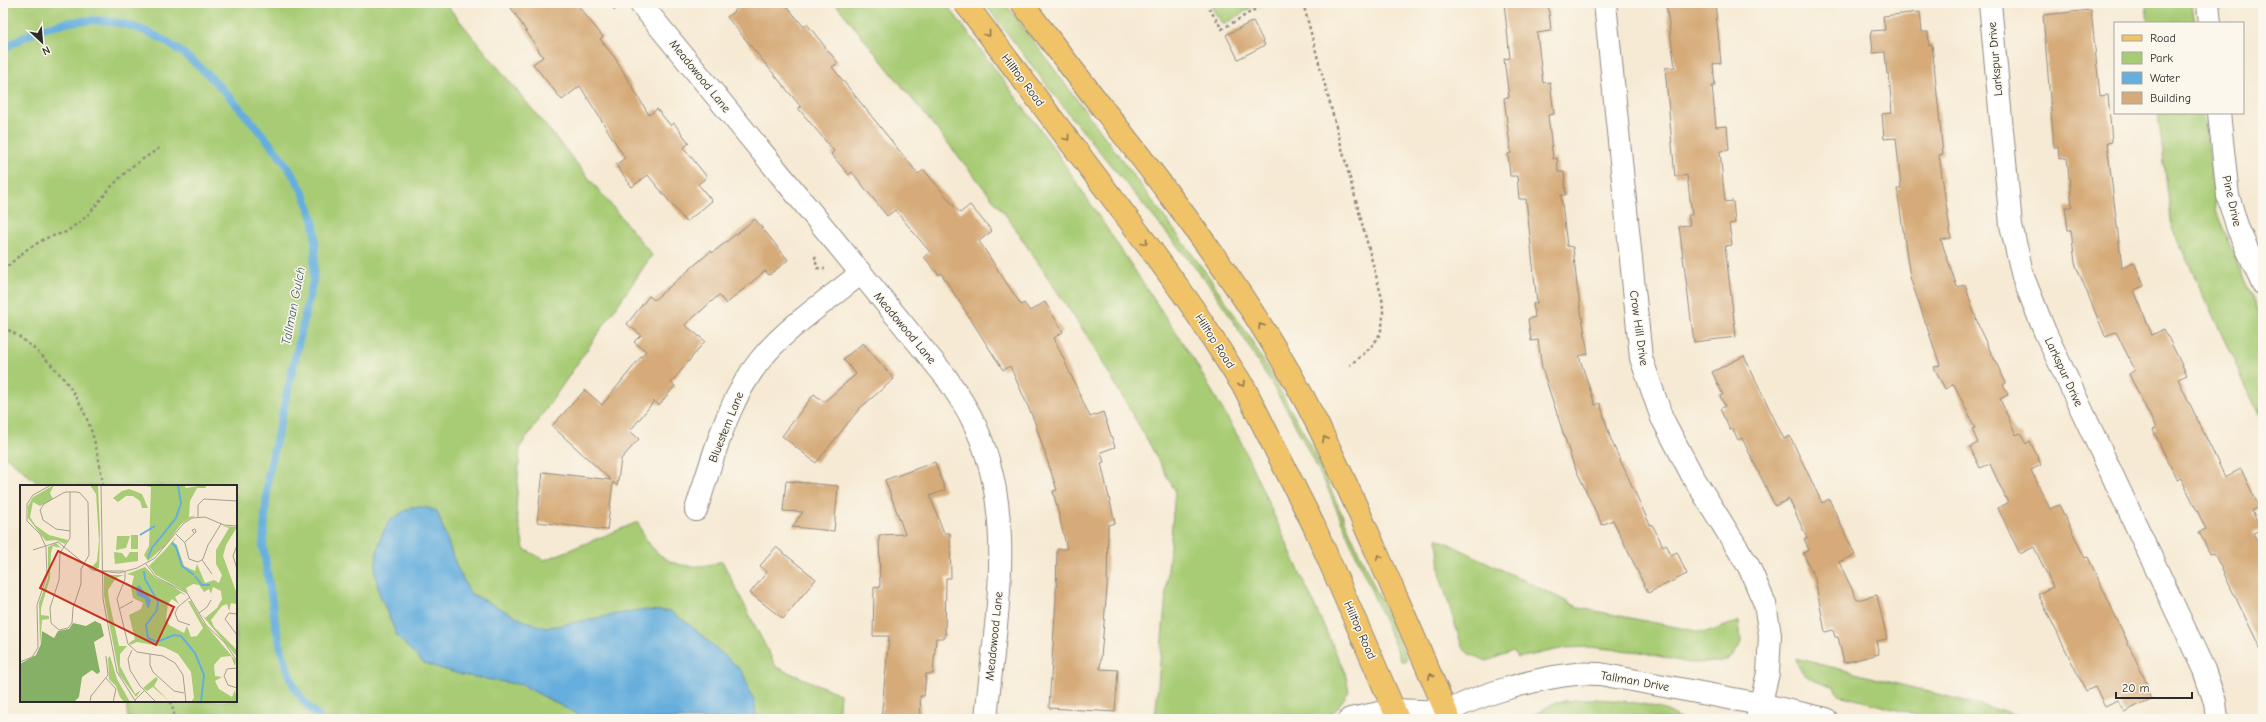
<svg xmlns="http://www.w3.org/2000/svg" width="2266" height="722" viewBox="0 0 2266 722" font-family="'Comic Neue',sans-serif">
	<rect width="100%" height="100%" fill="#fbf7ec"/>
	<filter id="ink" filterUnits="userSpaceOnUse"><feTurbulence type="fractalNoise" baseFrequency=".025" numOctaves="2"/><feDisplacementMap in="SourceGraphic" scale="8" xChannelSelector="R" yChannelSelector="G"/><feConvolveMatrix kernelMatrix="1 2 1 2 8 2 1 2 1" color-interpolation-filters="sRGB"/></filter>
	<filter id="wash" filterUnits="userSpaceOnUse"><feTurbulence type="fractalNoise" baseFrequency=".012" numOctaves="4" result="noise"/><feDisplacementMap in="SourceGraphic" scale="16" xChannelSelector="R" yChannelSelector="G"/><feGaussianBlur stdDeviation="0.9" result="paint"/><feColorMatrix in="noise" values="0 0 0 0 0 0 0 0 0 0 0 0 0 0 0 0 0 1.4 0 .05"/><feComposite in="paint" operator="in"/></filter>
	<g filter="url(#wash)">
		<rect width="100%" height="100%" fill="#f6ead4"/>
		<g fill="#a8cc75" stroke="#6a7c50">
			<path d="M3,3H445L652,255L520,447L516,510L524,549L545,560L638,522C651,561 684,575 722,561L776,667L840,694L838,719H128L126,701H236V486H41L3,454Z"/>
			<polygon points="835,3 946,3 1055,150 1194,360 1240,440 1345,673 1349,691 1335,711 1320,719 1155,719 1175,491 1148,441 1089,339 1008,218"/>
			<polygon points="984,3 1005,3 1209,277 1249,336 1313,449 1407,660 1402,662 1326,485 1290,415 1242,335 1211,287 1072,118"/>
			<polygon points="1209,3 1259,3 1223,25"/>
			<polygon points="2146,3 2192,3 2195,23 2148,23"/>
			<polygon points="2158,113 2204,113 2216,211 2242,275 2263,320 2263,423 2172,228"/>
			<polygon points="1437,538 1580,608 1706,633 1739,621 1741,642 1738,649 1729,659 1721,662 1688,663 1640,652 1589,647 1565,648 1518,658 1513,651 1487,661 1469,654 1462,647 1441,579"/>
			<path d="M1796,658L1992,708L2027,719H1932L1839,695L1833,686C1816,682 1800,678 1796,658Z"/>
			<path d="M1584,699C1610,699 1660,702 1681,719H1527L1556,702Z"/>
		</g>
		<polygon fill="#65aedd" stroke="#486c84" points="411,507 425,507 437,511 456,565 470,593 525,621 546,628 638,610 670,611 690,625 742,671 754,700 757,719 586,719 522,685 462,675 423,663 397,636 379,593 375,573 377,552 381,537 389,521"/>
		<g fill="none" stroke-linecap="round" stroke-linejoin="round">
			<path stroke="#65aedd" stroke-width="8" d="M3,50C16,39 33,33 48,27C139,0 197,58 250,120C277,151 310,189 315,231C316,247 314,264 313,280L268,476L263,546L276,627L283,656L294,687L305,703L320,719"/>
		</g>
		<g id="blocks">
			<g fill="#d6ab79">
				<polygon points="508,3 576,3 603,37 600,39 615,58 649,115 657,109 671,126 674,123 689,143 684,148 707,177 698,184 712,201 686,222 648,175 632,187 616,165 625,158 580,86 562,100 533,64 543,57"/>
				<polygon points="744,3 784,3 804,27 807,24 838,63 832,67 918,174 924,170 960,213 970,205 992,231 979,241 1021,305 1024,303 1030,311 1045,302 1063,332 1054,338 1090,417 1103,412 1115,447 1101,452 1104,462 1101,463 1115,523 1108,525 1107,588 1100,669 1118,670 1115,712 1049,708 1056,600 1057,549 1067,549 1053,491 1057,490 1034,420 1010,366 1003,370 941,273 939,275 924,257 930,252 895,210 887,216 852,172 849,175 831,154 834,151 798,108 801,107 727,17"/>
				<polygon points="1504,3 1548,3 1551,31 1537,33 1543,83 1550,82 1554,114 1548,115 1553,159 1557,158 1558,172 1564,172 1566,195 1561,195 1567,246 1573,247 1577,286 1588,354 1579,356 1595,405 1600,403 1611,440 1650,525 1652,524 1663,546 1666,544 1671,555 1677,552 1687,574 1648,593 1613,520 1602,525 1573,463 1542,368 1538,340 1531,341 1528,319 1535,317 1533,304 1537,303 1526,199 1519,199 1517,176 1510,176 1508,154 1511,153 1504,98 1509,97 1504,59 1510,58"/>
				<polygon points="1666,3 1715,3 1721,63 1713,64 1715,86 1712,86 1716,127 1727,126 1729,150 1720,151 1725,202 1733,201 1735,223 1729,224 1732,245 1725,246 1736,337 1694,342 1679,226 1690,225 1688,215 1692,215 1687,175 1675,177 1665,68 1675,67"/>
				<polygon points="2091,10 2100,96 2108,95 2112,142 2107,143 2122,267 2134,262 2144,286 2134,290 2152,335 2164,329 2187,375 2178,379 2225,477 2241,469 2259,507 2252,511 2261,530 2253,533 2263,553 2263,654 2214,553 2210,554 2199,532 2206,529 2181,478 2177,480 2153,430 2156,428 2129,374 2135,370 2116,332 2105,336 2075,263 2071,230 2068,230 2065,207 2072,207 2067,158 2059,159 2058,147 2054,147 2043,15"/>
				<polygon points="1920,12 1922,32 1928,32 1929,45 1932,44 1943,154 1939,155 1951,238 1941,240 1957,287 1965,285 1980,330 2006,383 2003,385 2008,395 2000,399 2016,435 2020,433 2026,444 2030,441 2041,465 2031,470 2050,509 2059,505 2085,558 2088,557 2148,686 2145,687 2151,699 2124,712 2118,700 2105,706 2095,687 2086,691 2038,594 2053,587 2034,547 2020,554 1998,508 2008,503 1990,464 1980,468 1970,447 1978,443 1972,429 1975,428 1954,384 1945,389 1934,367 1940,365 1910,277 1897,189 1901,189 1896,138 1884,139 1882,114 1892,113 1889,74 1887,74 1885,52 1873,53 1871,31 1885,30 1883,16"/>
				<polygon points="1253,21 1265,45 1238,59 1226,35"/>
				<polygon points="755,219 788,260 769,275 765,271 726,304 719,295 685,325 705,341 671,383 675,386 659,405 654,401 630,431 639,439 621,459 617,486 613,482 607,530 537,522 543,472 611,480 552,426 585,390 602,405 646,351 634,342 641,335 627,324 649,296 654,300 711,251 712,253"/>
				<polygon points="863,343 894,379 859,409 816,463 782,436 814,394 824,402 856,374 843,359"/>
				<polygon points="1744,356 1784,439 1790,436 1822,503 1829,499 1855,555 1839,562 1857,600 1877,595 1887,639 1876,641 1879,654 1844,663 1838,637 1835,637 1833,630 1825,632 1815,579 1803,553 1809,550 1804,539 1807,538 1789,499 1775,506 1742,438 1738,440 1733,429 1730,430 1720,409 1725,406 1720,396 1723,395 1712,372"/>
				<polygon points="935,462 945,490 930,496 944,533 950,533 951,578 946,578 945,638 936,638 933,674 926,674 924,696 920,696 921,719 881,719 889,636 873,636 874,587 880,588 879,535 905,534 885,480"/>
				<polygon points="786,481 838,486 834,531 792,527 803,512 783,511"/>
				<polygon points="776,547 816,579 783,619 750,593 767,572 760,566"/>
			</g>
		</g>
	</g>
	<g filter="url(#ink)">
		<use href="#blocks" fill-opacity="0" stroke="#908a80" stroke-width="1"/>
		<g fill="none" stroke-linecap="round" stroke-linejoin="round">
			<g stroke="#908a80" stroke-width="24">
				<g id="minor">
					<path d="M640,3L946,377C954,389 963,402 970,415C1020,511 995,617 986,719"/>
					<polyline points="1605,3 1641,358 1662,418 1692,475 1749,567 1765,604 1770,635 1768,673 1757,719"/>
					<polyline points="1990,3 2011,225 2023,277 2045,332 2204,670 2215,702 2217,719"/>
					<polyline points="2208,3 2210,23"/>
					<polyline points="2219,113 2228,196 2238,229 2263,284"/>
					<path d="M696,510C713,459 726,402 761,359C786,328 829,299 860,274"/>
					<polyline points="1350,719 1394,710 1446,712"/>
					<path d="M1439,719C1462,697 1543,677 1576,674C1584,673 1592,674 1600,674L1760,704L1826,719"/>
				</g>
			</g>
			<g stroke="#908a80" stroke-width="24">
				<g id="major">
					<polyline points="965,3 1147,244 1189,302 1245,389 1314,526 1398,719"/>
					<path d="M1022,3C1108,119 1204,229 1278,353C1317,417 1347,485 1377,553C1401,608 1426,663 1449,719"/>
				</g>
			</g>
			<g stroke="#908a80" stroke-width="2.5" stroke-dasharray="3 3" stroke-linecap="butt">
				<polyline points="610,3 617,12"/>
				<polyline points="1206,3 1222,29 1266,3"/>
				<path d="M1303,3L1382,298C1386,335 1378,343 1350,365"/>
				<polyline points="815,256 817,268 825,269"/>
				<polyline points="3,270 26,250 46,238 66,232 87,216 112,186 131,167 161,147"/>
				<path d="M3,327C17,334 29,344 40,354C82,391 96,432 103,486"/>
				<polyline points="171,701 175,719"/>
			</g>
			<use href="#minor" stroke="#fff" stroke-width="22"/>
			<use href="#major" stroke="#f0c369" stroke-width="22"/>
		</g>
		<defs><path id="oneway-chevron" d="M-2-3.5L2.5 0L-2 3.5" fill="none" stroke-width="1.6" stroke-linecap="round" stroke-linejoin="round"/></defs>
		<g stroke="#8e774a">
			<use href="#oneway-chevron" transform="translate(988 34) rotate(53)"/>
			<use href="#oneway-chevron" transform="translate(1067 138) rotate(53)"/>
			<use href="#oneway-chevron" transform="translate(1145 242) rotate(53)"/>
			<use href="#oneway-chevron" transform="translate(1261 326) rotate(-123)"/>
			<use href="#oneway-chevron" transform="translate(1242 384) rotate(58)"/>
			<use href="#oneway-chevron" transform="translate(1325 439) rotate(-117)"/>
			<use href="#oneway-chevron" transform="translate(1379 557) rotate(-114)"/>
			<use href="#oneway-chevron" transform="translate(1431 676) rotate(-114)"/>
		</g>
	</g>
	<g text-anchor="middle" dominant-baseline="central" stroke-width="3" stroke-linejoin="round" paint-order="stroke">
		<g font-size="12" fill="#2b2b2b" stroke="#fbf7ec">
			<text transform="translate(1995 59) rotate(-95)">Larkspur Drive</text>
			<text transform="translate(700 76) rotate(51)">Meadowood Lane</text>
			<text transform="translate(1023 80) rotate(53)">Hilltop Road</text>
			<text transform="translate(2232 201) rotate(77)">Pine Drive</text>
			<text transform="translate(905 328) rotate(50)">Meadowood Lane</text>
			<text transform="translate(1639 328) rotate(82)">Crow Hill Drive</text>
			<text transform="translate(1215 341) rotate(57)">Hilltop Road</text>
			<text transform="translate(2064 372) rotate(65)">Larkspur Drive</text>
			<text transform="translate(726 427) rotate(-68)">Bluestem Lane</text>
			<text transform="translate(1360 630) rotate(66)">Hilltop Road</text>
			<text transform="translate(994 636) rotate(-84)">Meadowood Lane</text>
			<text transform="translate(1635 681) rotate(10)">Tallman Drive</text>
		</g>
		<g font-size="13" font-style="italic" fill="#3f5969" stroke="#fbf7ec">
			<text transform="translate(293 306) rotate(-79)">Tallman Gulch</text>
		</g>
	</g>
	<g transform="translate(20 485)">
		<rect width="217" height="217" fill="#f6ead4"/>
		<path d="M34,0L30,8L33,14L20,21L13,17L10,32L15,40L29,50L48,55L45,59L36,55L26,56L8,33V21L13,12ZM70,0H78L80,46L79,83L74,84L67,79L73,81L77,76L79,55L76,9ZM120,0H164L166,3L185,0L186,3H177L170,16L169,32L176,30L161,39L145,61L128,76L124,70L129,61L131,2ZM109,4L122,9L128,23H122L120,16L113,11H106L98,17L93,13L102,6ZM202,41L217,42L206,60L203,71L217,109V119L211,118L209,126L207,119L202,121L191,135L194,142L217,165V172L181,129L185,133L197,123L202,114L201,106L193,102L191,109L189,104L184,107L179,100L173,99L166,103L168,108L136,90L129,81L145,65L155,53L156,52L153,57L157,60L164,81L175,86L177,79L185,98L194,95L199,98L202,90L196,79V65L209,43ZM111,50H118V64H111ZM97,51H110L106,63L96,65ZM36,58L41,63L33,61L31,67L30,93L21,123V130L29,131V134L22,135L20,162L19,118L28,93V62ZM94,67L102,68L106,73L110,67H118V76L95,79ZM125,82L136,93L150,99L167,111L161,108L155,112L159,119L152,114L148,119L146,133L149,140L164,148L167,141L171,152L177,151L183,143L168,116H171L183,137L216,176L215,181L211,171L201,172L194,180L195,191L202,192L195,196L199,204L212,212L215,205L217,217H171L174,213L171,187L158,169L144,162L117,157L110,160L109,158L115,154L109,130L121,124L123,118L113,113L111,103L114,91L107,89ZM84,90H104L96,93L88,105L89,115L99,161H107L100,169V181L115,209L121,205L116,212L99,189L84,111ZM90,171L97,194L110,217H104L100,212L96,201L89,194L88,173ZM136,192L138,194L134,201L150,217L133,202L127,206L123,203Z" fill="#a8cc75"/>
		<path d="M75,136L81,139L84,151L74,157L80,187L77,189L72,185L62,192L59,212L54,217H0V179L16,170L21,159L22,146L34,153L38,146L49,144L53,138L66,141Z" fill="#86b066"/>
		<path d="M119,100L131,115L129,123L127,122L125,114L117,110L116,103Z" fill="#65aedd"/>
		<path fill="none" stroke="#65aedd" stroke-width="2" d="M120,50L135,41M152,58L156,62L162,81L174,90M128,73L132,63L156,33L161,18L158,0M124,86L125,94L138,117L137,125L126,140L128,153L137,157L154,150L161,151L175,168L184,190L181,217M175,91L182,100H190"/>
		<path fill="none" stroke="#a59e90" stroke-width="1" d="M81,0L83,114L97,187L116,217M50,7V53L40,68L39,95L30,123L31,138L39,145L48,143L52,138L53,123L61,99V84L69,70L68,17L60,8L57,7H46L43,8L24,19L20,25L23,35L36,44L50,46M178,32V20L184,14L217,16M156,49L165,58L169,74L178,77L183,74L188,60L201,39M165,57L176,47L175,44L172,45L174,48M217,60L213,71L217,84M13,65L38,57L72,85L99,88L117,83L135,73L163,39L172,33L185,32L204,40L217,41M182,75L192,89M126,79L136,92L167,108L186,140L205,158L217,176M82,86H104M105,87V94L97,114L108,159L117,167L143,171L155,178L163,190L166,217M170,112L158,122L155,128L158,136L170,140M99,124L113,116M179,128L187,122L191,115M217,129L209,128L205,134L217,150M112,165L108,174L110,185L120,201L136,217M130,169V180L133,187L154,206L164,208M0,177L12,172L18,163L17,120L27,91L26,62L20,49L7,36V19L13,10L31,0M217,183L207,184L204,191L208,200L217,203M86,193L96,204L93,217M115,215L124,206M70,217L71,211L88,190L86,171"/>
		<path fill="#c8321e" fill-opacity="0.15" stroke="#c8321e" stroke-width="2" d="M38,66L154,122L136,160L20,103Z"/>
		<rect width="217" height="217" fill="none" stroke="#2b2b2b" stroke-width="2"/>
	</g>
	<rect width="2266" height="722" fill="none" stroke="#fbf7ec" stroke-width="16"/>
	<rect x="2114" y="22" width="130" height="92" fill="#fbf7ec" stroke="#a8a59f"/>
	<rect x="2122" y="35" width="20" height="6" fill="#f0c369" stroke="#a8a59f"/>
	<text x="2150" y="42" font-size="12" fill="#2b2b2b">Road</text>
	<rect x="2122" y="52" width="20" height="12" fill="#a8cc75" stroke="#a8a59f"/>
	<text x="2150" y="62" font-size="12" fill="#2b2b2b">Park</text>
	<rect x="2122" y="72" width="20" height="12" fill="#65aedd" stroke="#a8a59f"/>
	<text x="2150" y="82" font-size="12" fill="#2b2b2b">Water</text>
	<rect x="2122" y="92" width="20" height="12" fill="#d6ab79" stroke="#a8a59f"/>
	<text x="2150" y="102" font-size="12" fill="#2b2b2b">Building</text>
	<g transform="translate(42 42) rotate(154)" stroke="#fbf7ec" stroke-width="3" paint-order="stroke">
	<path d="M0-3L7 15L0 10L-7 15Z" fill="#2b2b2b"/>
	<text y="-6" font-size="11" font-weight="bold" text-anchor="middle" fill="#2b2b2b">N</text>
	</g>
	<path d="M2116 692v6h76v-6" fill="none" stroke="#2b2b2b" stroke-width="2"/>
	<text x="2122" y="692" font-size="12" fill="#2b2b2b" stroke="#fbf7ec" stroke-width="3" paint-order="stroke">20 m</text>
</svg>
